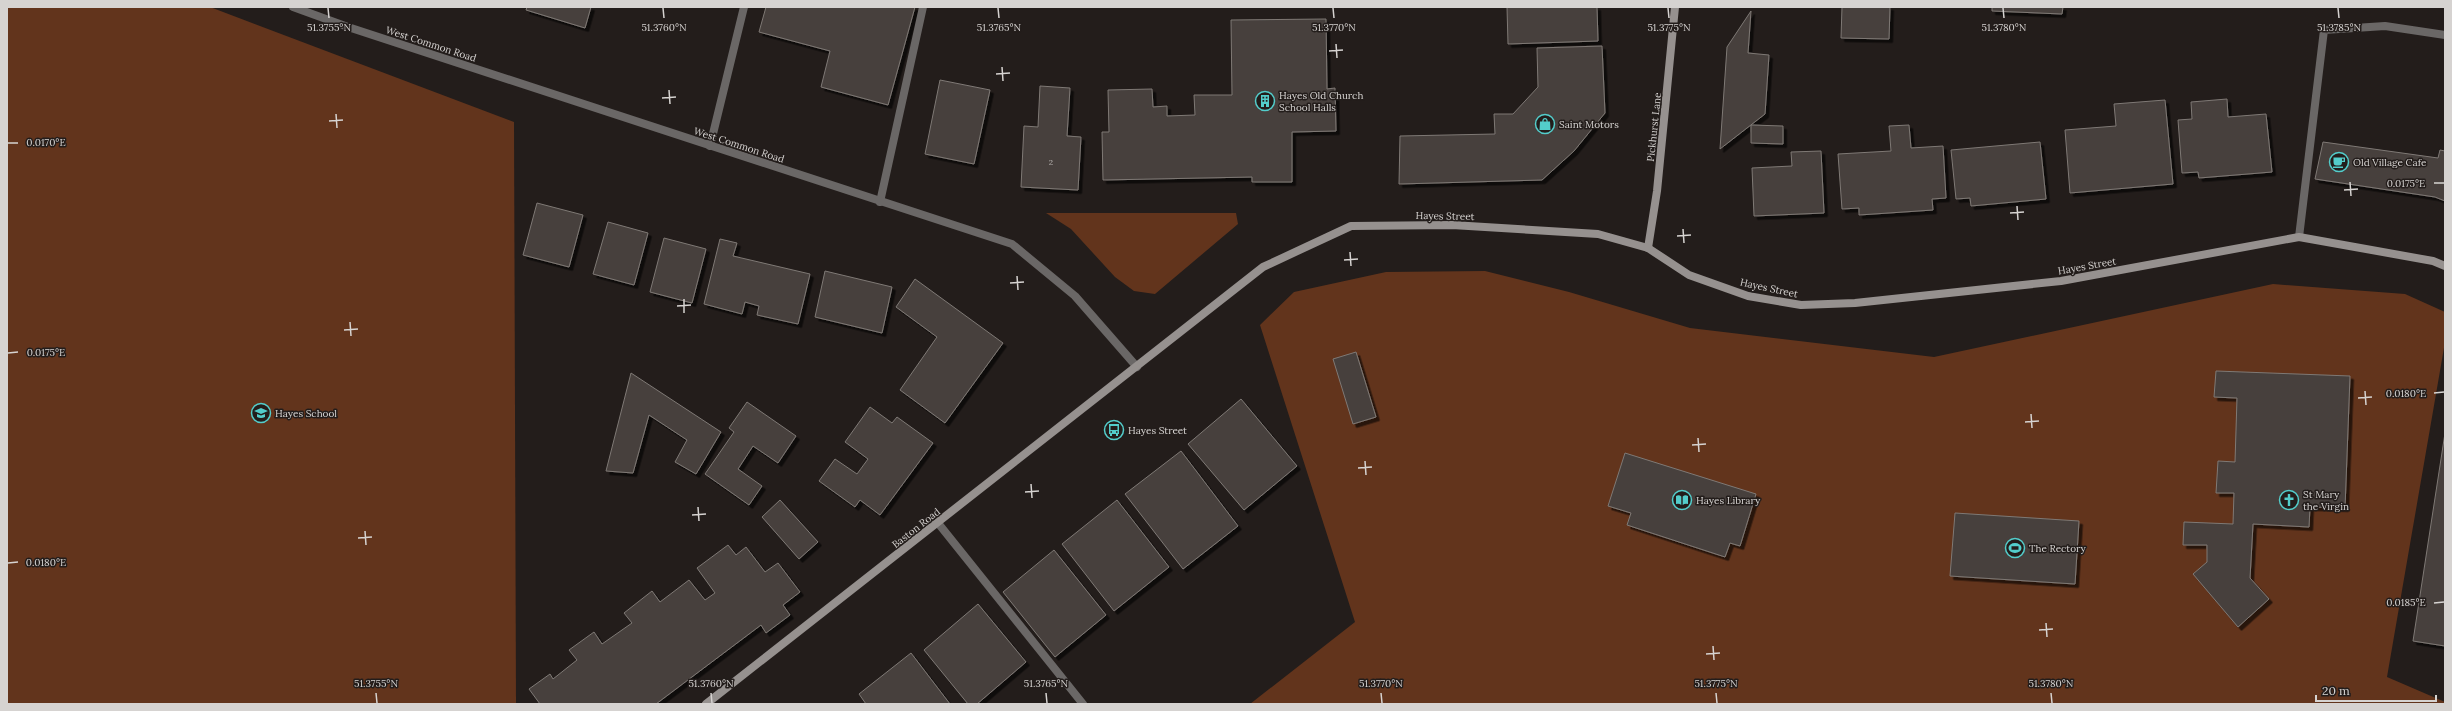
<svg xmlns="http://www.w3.org/2000/svg" width="2452" height="711" viewBox="0 0 2452 711" font-family="Lora,serif">
	<defs>
		<filter id="shadow"><feDropShadow dx="3.5" dy="3.5" stdDeviation="0" flood-color="#0009"/></filter>
	</defs>
	<rect width="100%" height="100%" fill="#231d1b"/>
	<g fill="#62341c">
		<polygon points="7,7 210,7 514,122 516,704 7,704"/>
		<polygon points="1046,213 1236,213 1238,224 1155,294 1134,291 1115,277 1071,229"/>
		<polygon points="1485,271 1569,292 1690,328 1934,357 2273,284 2405,294 2445,312 2445,342 2387,677 2445,702 2445,704 1250,704 1355,622 1260,325 1294,292 1386,272"/>
	</g>
	<g fill="#46403d" stroke="#7f7975" filter="url(#shadow)">
		<polygon points="527,7 591,7 585,28 526,10"/>
		<polygon points="766,7 915,7 888,105 821,87 830,51 759,32"/>
		<polygon points="1507,7 1597,7 1598,41 1508,44"/>
		<polygon points="1842,7 1890,7 1889,39 1841,38"/>
		<polygon points="1992,7 2063,7 2062,14 1992,11"/>
		<polygon points="1751,11 1748,53 1769,55 1765,114 1720,149 1727,47"/>
		<polygon points="1326,19 1327,89 1335,88 1336,131 1292,132 1292,182 1252,182 1252,177 1103,180 1102,132 1109,132 1108,90 1152,89 1153,107 1167,106 1167,116 1195,115 1194,95 1232,95 1231,20"/>
		<polygon points="1602,46 1605,113 1574,151 1542,180 1399,184 1400,136 1495,134 1494,114 1513,114 1538,87 1537,48"/>
		<polygon points="940,80 990,90 974,164 925,154"/>
		<polygon points="1040,86 1070,88 1067,136 1081,137 1078,190 1021,187 1024,126 1038,127"/>
		<polygon points="2227,99 2228,117 2266,114 2272,172 2199,178 2198,172 2182,173 2178,120 2192,119 2191,102"/>
		<polygon points="2165,100 2173,184 2070,193 2065,130 2116,126 2114,104"/>
		<polygon points="1751,125 1783,126 1783,144 1751,143"/>
		<polygon points="1909,125 1911,148 1943,146 1946,198 1932,199 1933,210 1859,215 1859,208 1842,209 1838,154 1891,151 1889,126"/>
		<polygon points="2040,142 2046,199 1971,206 1970,198 1956,199 1951,150"/>
		<polygon points="2323,142 2438,158 2440,150 2445,151 2445,201 2435,197 2315,179"/>
		<polygon points="1821,151 1824,213 1754,216 1752,168 1792,166 1791,152"/>
		<polygon points="537,203 583,215 569,267 523,255"/>
		<polygon points="608,222 648,233 634,285 593,274"/>
		<polygon points="664,238 706,249 692,303 650,292"/>
		<polygon points="720,239 737,243 733,256 810,274 798,324 757,315 759,306 745,302 742,314 704,304"/>
		<polygon points="825,271 892,287 882,333 815,317"/>
		<polygon points="915,279 1003,343 945,423 900,390 937,337 896,307"/>
		<polygon points="1356,352 1376,417 1353,424 1333,359"/>
		<polygon points="2216,371 2350,376 2345,508 2310,507 2309,527 2253,524 2250,578 2269,599 2238,627 2193,574 2207,562 2207,545 2183,545 2184,522 2233,524 2234,493 2216,493 2218,461 2235,462 2237,398 2214,397"/>
		<polygon points="631,373 721,432 696,474 675,462 687,440 649,415 633,473 606,471"/>
		<polygon points="1241,399 1297,466 1244,510 1188,444"/>
		<polygon points="747,402 796,436 778,463 753,446 738,469 762,486 749,505 705,474 734,432 729,428"/>
		<polygon points="870,407 892,423 897,417 933,443 880,515 860,500 855,507 819,481 835,459 857,474 868,459 845,442"/>
		<polygon points="2445,433 2445,646 2413,641"/>
		<polygon points="1181,451 1238,526 1183,569 1125,494"/>
		<polygon points="1625,453 1756,494 1740,546 1730,543 1725,557 1627,525 1631,513 1608,506"/>
		<polygon points="780,500 818,542 799,559 762,517"/>
		<polygon points="1117,500 1169,567 1114,611 1062,544"/>
		<polygon points="1955,513 2079,521 2075,584 1950,576"/>
		<polygon points="728,545 736,555 746,547 765,572 778,563 800,592 783,605 790,615 766,633 761,625 656,704 540,704 529,689 550,674 553,679 577,660 569,650 594,632 602,644 632,623 624,613 652,591 660,602 689,580 705,600 715,593 697,568"/>
		<polygon points="1054,550 1106,615 1055,657 1003,592"/>
		<polygon points="978,604 1026,662 977,704 968,704 924,650"/>
		<polygon points="911,653 950,704 866,704 859,694"/>
	</g>
	<g fill="none" stroke-linecap="round" stroke-linejoin="round">
		<g stroke="#6a6766" stroke-width="8">
			<polyline points="710,146 744,7"/>
			<polyline points="880,202 923,7"/>
			<polyline points="2299,237 2324,30 2385,26 2445,35"/>
			<polyline points="938,523 1083,704"/>
		</g>
		<polyline stroke="#6a6766" stroke-width="8" points="293,7 348,27 1012,244 1075,296 1137,367"/>
		<g stroke="#96918f" stroke-width="8">
			<polyline points="1648,248 1657,191 1675,7"/>
			<polyline points="706,704 1263,267 1351,226 1452,225 1598,234 1648,248 1689,275 1748,296 1801,305 1855,303 2061,281 2299,237 2433,261 2445,266"/>
		</g>
	</g>
	<path fill="none" stroke="#d6d3d1" stroke-width="1.5" d="M328,8L329,18M663,8L664,18M998,8L999,18M1333,8L1334,18M1668,8L1669,18M2003,8L2004,18M2338,8L2339,18M1336,44L1337,58M1329,51L1343,50M1002,67L1003,81M996,74L1010,73M669,90L670,104M662,98L676,97M336,114L337,128M329,121L343,120M8,143H18M2350,182L2351,196M2434,183H2444M2344,190L2358,189M2017,206L2018,220M2010,213L2024,212M1683,229L1684,243M1677,236L1691,235M1350,252L1351,266M1344,260L1358,259M1017,276L1018,290M1010,283L1024,282M684,299V313M677,306L691,305M350,322L351,336M344,330L358,329M8,353L18,352M2365,391L2366,405M2434,393L2444,392M2358,398L2372,397M2031,414L2032,428M2025,422L2039,421M1698,438L1699,452M1692,445L1706,444M1365,461L1366,475M1358,468L1372,467M1031,484L1032,498M1025,492L1039,491M698,507L699,521M692,515L706,514M365,531L366,545M358,538L372,537M8,563L18,562M2434,603L2444,602M2046,623L2047,637M2039,630L2053,629M1713,646L1714,660M1706,654L1720,653M376,693L377,703M711,693L712,703M1046,693L1047,703M1381,693L1382,703M1716,693L1717,703M2051,693L2052,703"/>
	<defs>
		<g id="building-ring" transform="scale(1)"><circle r="9.5" fill="#231d1b" stroke="#53cdcb" stroke-width="1.5"/><path d="M-4-6H4V6H1V3H-1V6H-4ZM-2.5-4.3h1.7v1.8h-1.7ZM.8-4.3h1.7v1.8H.8ZM-2.5-1h1.7V.8h-1.7ZM.8-1h1.7V.8H.8Z" fill="#53cdcb"/></g>
		<g id="shop-ring" transform="scale(1)"><circle r="9.5" fill="#231d1b" stroke="#53cdcb" stroke-width="1.5"/><path d="M-5-2.5h2.3a2.7 3.5 0 0 1 5.4 0H5L5.5 6h-11ZM-1.5-2.5h3a1.5 2.3 0 0 0-3 0Z" fill="#53cdcb"/></g>
		<g id="cafe-ring" transform="scale(1)"><circle r="9.5" fill="#231d1b" stroke="#53cdcb" stroke-width="1.5"/><path d="M-5.5-4.5H6V0H3Q3 3.5 0 3.5H-2.5Q-5.5 3.5-5.5 0ZM3-3.2v2h1.7v-2ZM-6 4.5H4V6H-6Z" fill="#53cdcb"/></g>
		<g id="school-ring" transform="scale(1)"><circle r="9.5" fill="#231d1b" stroke="#53cdcb" stroke-width="1.5"/><path d="M0-5L7-2L0 1L-7-2ZM-4 1L0 2.5L4 1V4Q0 6-4 4Z" fill="#53cdcb"/></g>
		<g id="bus-ring" transform="scale(1)"><circle r="9.5" fill="#231d1b" stroke="#53cdcb" stroke-width="1.5"/><path d="M-5-6H5V4H4V6H2V4H-2V6H-4V4H-5ZM-3.5-4V0h7V-4ZM-3.5 1.2v1.5H-2V1.2ZM2 1.2v1.5H3.5V1.2Z" fill="#53cdcb"/></g>
		<g id="library-ring" transform="scale(1)"><circle r="9.5" fill="#231d1b" stroke="#53cdcb" stroke-width="1.5"/><path d="M-6-4Q-3-5.5-.7-3.5V5Q-3 3-6 4ZM6-4Q3-5.5 .7-3.5V5Q3 3 6 4Z" fill="#53cdcb"/></g>
		<g id="church-ring" transform="scale(1)"><circle r="9.5" fill="#231d1b" stroke="#53cdcb" stroke-width="1.5"/><path d="M-1.2-6h2.4v3.5h3.3v2.4h-3.3V6h-2.4V-.1h-3.3v-2.4h3.3Z" fill="#53cdcb"/></g>
		<g id="stadium-ring" transform="scale(1)"><circle r="9.5" fill="#231d1b" stroke="#53cdcb" stroke-width="1.5"/><path d="M0-5a6.5 5 0 1 0 0 10a6.5 5 0 1 0 0-10ZM-3.5-1.8h7v3.6h-7Z" fill="#53cdcb"/></g>
	</defs>
	<g fill-rule="evenodd">
		<use href="#building-ring" x="1265" y="101"/>
		<use href="#shop-ring" x="1545" y="124"/>
		<use href="#cafe-ring" x="2339" y="162"/>
		<use href="#school-ring" x="261" y="413"/>
		<use href="#bus-ring" x="1114" y="430"/>
		<use href="#library-ring" x="1682" y="500"/>
		<use href="#church-ring" x="2289" y="500"/>
		<use href="#stadium-ring" x="2015" y="548"/>
	</g>
	<g text-anchor="middle" dominant-baseline="central" stroke-width="3" stroke-linejoin="round" paint-order="stroke">
		<g font-size="8" fill="#b2aeac">
			<text x="1051" y="162">2</text>
		</g>
		<g font-size="10" fill="#d6d3d1" stroke="#231d1b">
			<text transform="translate(431 44) rotate(18)">West Common Road</text>
			<text transform="translate(1654 127) rotate(-84)">Pickhurst Lane</text>
			<text transform="translate(739 145) rotate(18)">West Common Road</text>
			<text transform="translate(1445 216) rotate(1)">Hayes Street</text>
			<text transform="translate(2087 266) rotate(-10)">Hayes Street</text>
			<text transform="translate(1769 288) rotate(12)">Hayes Street</text>
			<text transform="translate(916 528) rotate(-38)">Baston Road</text>
		</g>
		<g font-size="10" fill="#d6d3d1" stroke="#231d1b" text-anchor="start">
			<text x="1279" y="95">Hayes Old Church<tspan x="1279" dy="12">School Halls</tspan></text>
			<text x="1559" y="124">Saint Motors</text>
			<text x="2353" y="162">Old Village Cafe</text>
			<text x="275" y="413">Hayes School</text>
			<text x="1128" y="430">Hayes Street</text>
			<text x="2303" y="494">St Mary<tspan x="2303" dy="12">the Virgin</tspan></text>
			<text x="1696" y="500">Hayes Library</text>
			<text x="2029" y="548">The Rectory</text>
		</g>
	</g>
	<g font-size="10" text-anchor="middle" fill="#d6d3d1" stroke="#231d1b" stroke-width="3" stroke-linejoin="round" paint-order="stroke">
		<text x="329" y="31">51.3755°N</text>
		<text x="664" y="31">51.3760°N</text>
		<text x="999" y="31">51.3765°N</text>
		<text x="1334" y="31">51.3770°N</text>
		<text x="1669" y="31">51.3775°N</text>
		<text x="2004" y="31">51.3780°N</text>
		<text x="2339" y="31">51.3785°N</text>
		<text x="46" y="146">0.0170°E</text>
		<text x="2406" y="187">0.0175°E</text>
		<text x="46" y="356">0.0175°E</text>
		<text x="2406" y="397">0.0180°E</text>
		<text x="46" y="566">0.0180°E</text>
		<text x="2406" y="606">0.0185°E</text>
		<text x="376" y="687">51.3755°N</text>
		<text x="711" y="687">51.3760°N</text>
		<text x="1046" y="687">51.3765°N</text>
		<text x="1381" y="687">51.3770°N</text>
		<text x="1716" y="687">51.3775°N</text>
		<text x="2051" y="687">51.3780°N</text>
	</g>
	<rect width="2452" height="711" fill="none" stroke="#d6d3d1" stroke-width="16"/>
	<path d="M2316 695v6h120v-6" fill="none" stroke="#d6d3d1" stroke-width="2"/>
	<text x="2322" y="695" font-size="12" fill="#d6d3d1" stroke="#231d1b" stroke-width="3" paint-order="stroke">20 m</text>
</svg>
